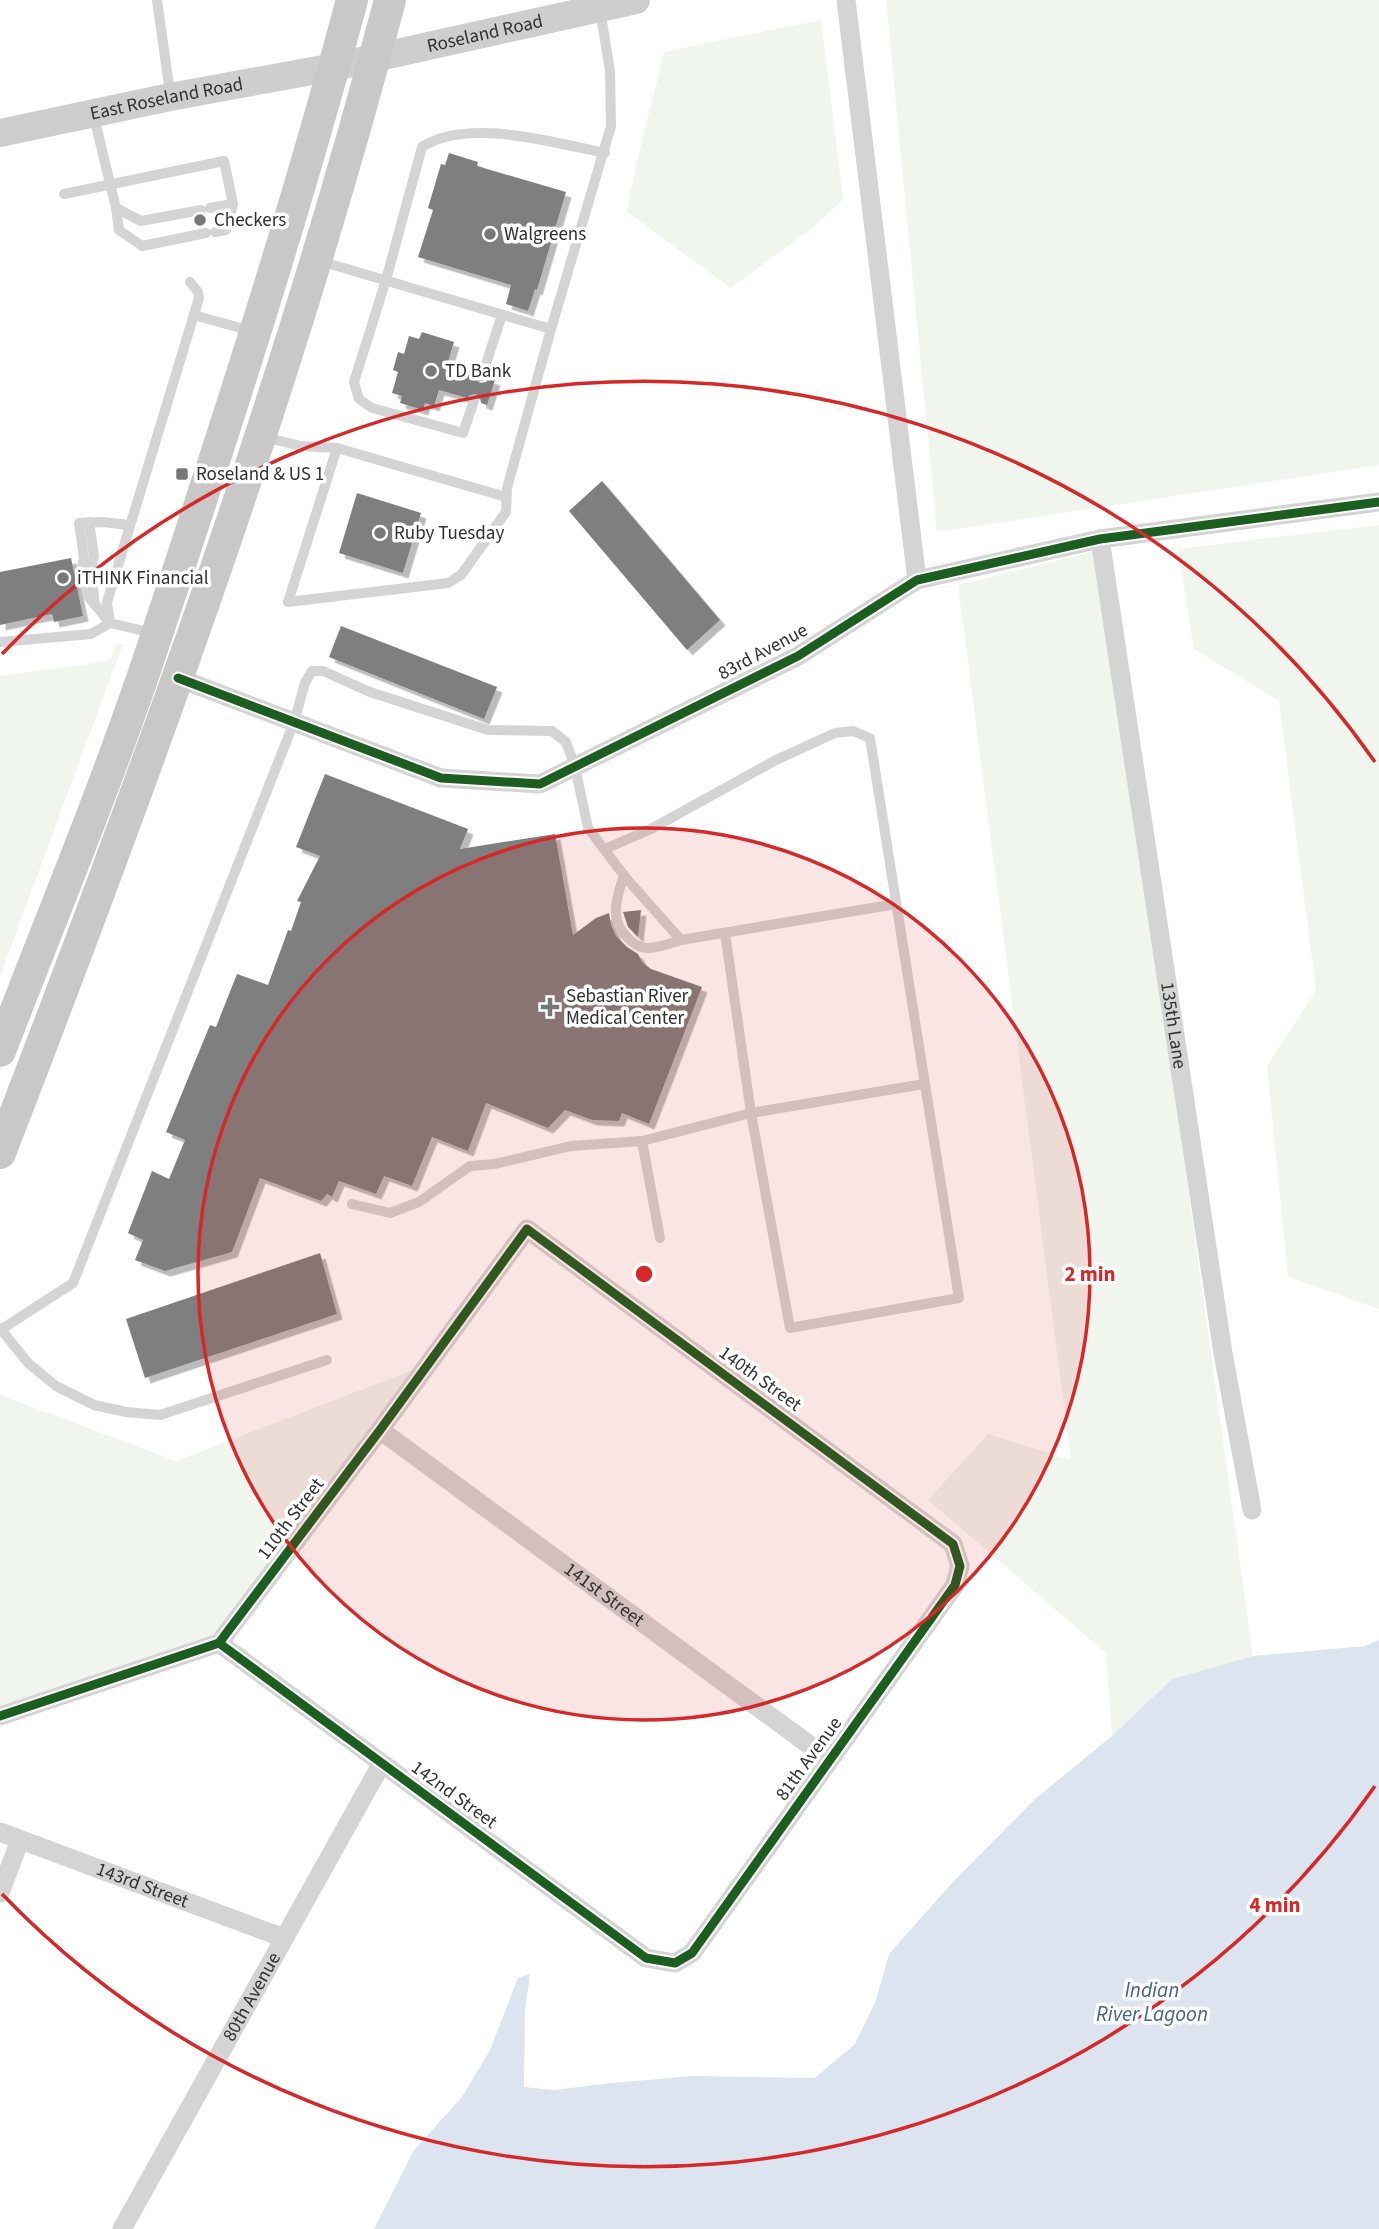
<svg xmlns="http://www.w3.org/2000/svg" width="1379" height="2229" viewBox="0 0 1379 2229" font-family="'Source Sans 3',sans-serif">
	<defs>
		<filter id="shadow"><feDropShadow dx="5.5" dy="5.5" stdDeviation="0" flood-color="#0004"/></filter>
	</defs>
	<rect width="100%" height="100%" fill="#fff"/>
	<g fill="#f0f5ed">
		<polygon points="886,0 1379,0 1379,465 937,532"/>
		<path d="M821,20L843,199L817,224L731,288L627,212C636,158 652,105 664,52Z"/>
		<polygon points="1379,525 1379,1309 1288,1277 1267,1066 1316,990 1279,701 1194,649 1178,549"/>
		<polygon points="1099,550 1253,1656 1172,1679 1112,1736 1106,1653 928,1500 988,1434 1071,1460 958,585"/>
		<polygon points="116,644 123,644 0,976 0,676 104,662 111,658"/>
		<polygon points="413,1370 225,1638 0,1709 0,1395 176,1461"/>
	</g>
	<polygon fill="#dce4f0" points="1379,1640 1379,2229 374,2229 414,2150 462,2097 490,2050 518,1978 530,1974 525,2010 524,2087 554,2090 611,2083 693,2076 815,2078 855,2044 876,2000 889,1954 952,1883 1035,1799 1112,1736 1172,1679 1253,1656 1365,1646"/>
	<g fill="#7f7f7f" filter="url(#shadow)">
		<polygon points="449,153 478,162 477,166 566,192 537,290 535,289 528,311 506,304 511,285 418,257 433,210 428,208 441,164 445,165"/>
		<polygon points="422,332 454,342 447,365 475,374 476,380 480,383 486,382 489,378 495,380 487,405 481,403 480,397 476,394 470,395 467,398 439,390 434,406 425,403 423,410 400,403 402,396 392,393 398,372 393,370 398,352 404,354 409,336 419,339"/>
		<polygon points="602,481 720,620 687,650 569,511"/>
		<polygon points="357,493 421,513 403,573 339,553"/>
		<polygon points="71,558 83,616 54,622 52,614 0,625 0,572"/>
		<polygon points="341,626 497,687 484,719 329,657"/>
		<polygon points="325,774 468,829 460,849 555,834 573,935 596,918 609,913 611,925 616,936 627,947 638,954 642,962 651,969 702,987 649,1124 622,1113 619,1121 592,1120 565,1110 548,1128 486,1103 468,1151 432,1137 412,1186 384,1176 376,1194 339,1181 332,1197 327,1194 321,1201 260,1178 232,1252 165,1271 135,1260 143,1240 128,1233 152,1171 169,1179 185,1140 166,1132 210,1025 216,1027 237,974 268,985 288,930 291,931 301,902 297,901 320,856 296,847"/>
		<polygon points="641,910 638,937 628,927 623,912"/>
		<polygon points="320,1253 337,1314 145,1378 126,1319"/>
	</g>
	<g fill="none" stroke-linecap="round" stroke-linejoin="round">
		<g stroke="#d4d4d4" stroke-width="10">
			<polyline points="157,0 170,93"/>
			<polyline points="94,117 116,208 119,230 142,246 206,233"/>
			<polyline points="64,194 224,161 233,204 226,230 215,232"/>
			<polyline points="116,208 141,221 201,210"/>
			<polyline points="210,208 233,204"/>
			<polyline points="320,261 551,329"/>
			<polyline points="194,315 251,331"/>
			<polyline points="482,376 502,315"/>
			<path d="M474,401L463,433L372,408L359,399L354,382L386,280L422,147C468,117 554,143 605,153"/>
			<polyline points="263,437 301,446 337,448 506,497"/>
			<polyline points="337,448 288,602 448,583 461,575 506,512 507,488 551,329 611,126 610,71 600,9"/>
			<polyline points="89,522 94,556 91,571 95,605"/>
			<polyline points="153,633 110,623 107,602 199,298 198,292 190,282"/>
			<polyline points="0,642 91,634 110,623 88,596 82,568 84,558 79,523 103,522 129,525"/>
			<polyline points="605,849 651,829 776,760 835,733 853,731 870,738 959,1298 790,1328 751,1113 725,933"/>
			<path d="M624,875C617,897 608,920 628,938C632,943 641,948 647,948C658,948 671,943 681,940L896,904"/>
			<polyline points="642,1141 660,1238"/>
			<polyline points="352,1204 390,1213 419,1202 470,1166 495,1164 571,1146 642,1141 751,1113 924,1084"/>
			<polyline points="0,1328 28,1363 56,1386 94,1405 126,1412 160,1415 327,1360"/>
			<polyline points="2,1329 73,1283 294,722 305,683 312,671 323,671 370,692 488,730 552,731 566,742 575,767 588,828 626,878 681,940"/>
		</g>
		<g stroke="#d4d4d4" stroke-width="19">
			<polyline points="846,0 917,580"/>
			<path id="s1" d="M1100,539L1223,1353L1252,1510"/>
			<polyline points="178,678 441,778 540,784 798,656 917,580 1100,539 1379,502"/>
			<path id="s2" d="M380,1430L830,1760"/>
			<polyline points="0,1716 219,1643 380,1430 527,1229 953,1544 960,1566 955,1585 692,1953 675,1963 646,1958 219,1643"/>
			<path id="s3" d="M0,1832L284,1938"/>
			<polyline points="0,1893 20,1840"/>
			<path id="s4" d="M122,2229L382,1763"/>
		</g>
		<path stroke="#cecece" stroke-width="28" id="s5" d="M0,133L170,97L334,67L636,0"/>
		<g stroke="#c8c8c8" stroke-width="32">
			<path d="M0,1051C53,913 111,775 157,634C227,424 295,214 352,0"/>
			<path d="M0,1153C146,775 287,393 390,0"/>
		</g>
		<g stroke="#fff" stroke-width="13">
			<g id="cycleway">
				<polyline points="178,678 441,778 540,784 798,656 917,580 1100,539 1379,502"/>
				<polyline points="0,1716 219,1643 380,1430 527,1229 953,1544 960,1566 955,1585 692,1953 675,1963 646,1958 219,1643"/>
			</g>
		</g>
		<use href="#cycleway" stroke="#1b5e20" stroke-width="9"/>
	</g>
	<circle cx="644" cy="1274" r="446" fill="#d62828" fill-opacity=".12"/>
	<g fill="none" stroke="#d62828" stroke-width="3.5">
		<circle cx="644" cy="1274" r="446"/>
		<path d="M1375 1786A892 892 0 0 1 2 1894M2 654A892 892 0 0 1 1375 762"/>
	</g>
	<g fill="#787878" stroke="#fff" stroke-width="2.5">
		<circle cx="200" cy="220" r="7"/>
		<circle cx="490" cy="234" r="7"/>
		<circle cx="431" cy="371" r="7"/>
		<rect x="175" y="467" width="14" height="14" rx="3.5"/>
		<circle cx="380" cy="533" r="7"/>
		<circle cx="63" cy="578" r="7"/>
		<path d="M546.5 996.5h7v7h7v7h-7v7h-7v-7h-7v-7h7z"/>
	</g>
	<g text-anchor="middle" dominant-baseline="central" stroke-width="7" stroke-linejoin="round" paint-order="stroke">
		<g font-size="19" fill="#303030" stroke="#fff">
			<text stroke="none"><textPath href="#s5" startOffset="495">Roseland Road</textPath></text>
			<text stroke="none"><textPath href="#s5" startOffset="170">East Roseland Road</textPath></text>
			<text transform="translate(763 652) rotate(-28)">83rd Avenue</text>
			<text stroke="none"><textPath href="#s1" startOffset="492">135th Lane</textPath></text>
			<text transform="translate(760 1379) rotate(36)">140th Street</text>
			<text transform="translate(291 1519) rotate(-53)">110th Street</text>
			<text stroke="none"><textPath href="#s2" startOffset="278">141st Street</textPath></text>
			<text transform="translate(809 1759) rotate(-54)">81th Avenue</text>
			<text transform="translate(454 1795) rotate(36)">142nd Street</text>
			<text stroke="none"><textPath href="#s3" startOffset="152">143rd Street</textPath></text>
			<text stroke="none"><textPath href="#s4" startOffset="266">80th Avenue</textPath></text>
		</g>
		<g font-size="19" fill="#303030" stroke="#fff" text-anchor="start">
			<text x="214" y="220">Checkers</text>
			<text x="504" y="234">Walgreens</text>
			<text x="445" y="371">TD Bank</text>
			<text x="196" y="474">Roseland &amp; US 1</text>
			<text x="394" y="533">Ruby Tuesday</text>
			<text x="77" y="578">iTHINK Financial</text>
			<text x="566" y="996">Sebastian River<tspan x="566" dy="22">Medical Center</tspan></text>
		</g>
		<g font-size="21" font-style="italic" fill="#44628c" stroke="#fff">
			<text x="1152" y="1990">Indian<tspan x="1152" dy="24">River Lagoon</tspan></text>
		</g>
	</g>
	<circle cx="644" cy="1274" r="10" fill="#d62828" stroke="#fff" stroke-width="3.5"/>
	<g font-size="21" text-anchor="middle" font-weight="bold" fill="#d62828" stroke="#fff" stroke-width="7" stroke-linejoin="round" paint-order="stroke">
		<text x="1090" y="1281">2 min</text>
		<text x="1275" y="1912">4 min</text>
	</g>
</svg>
